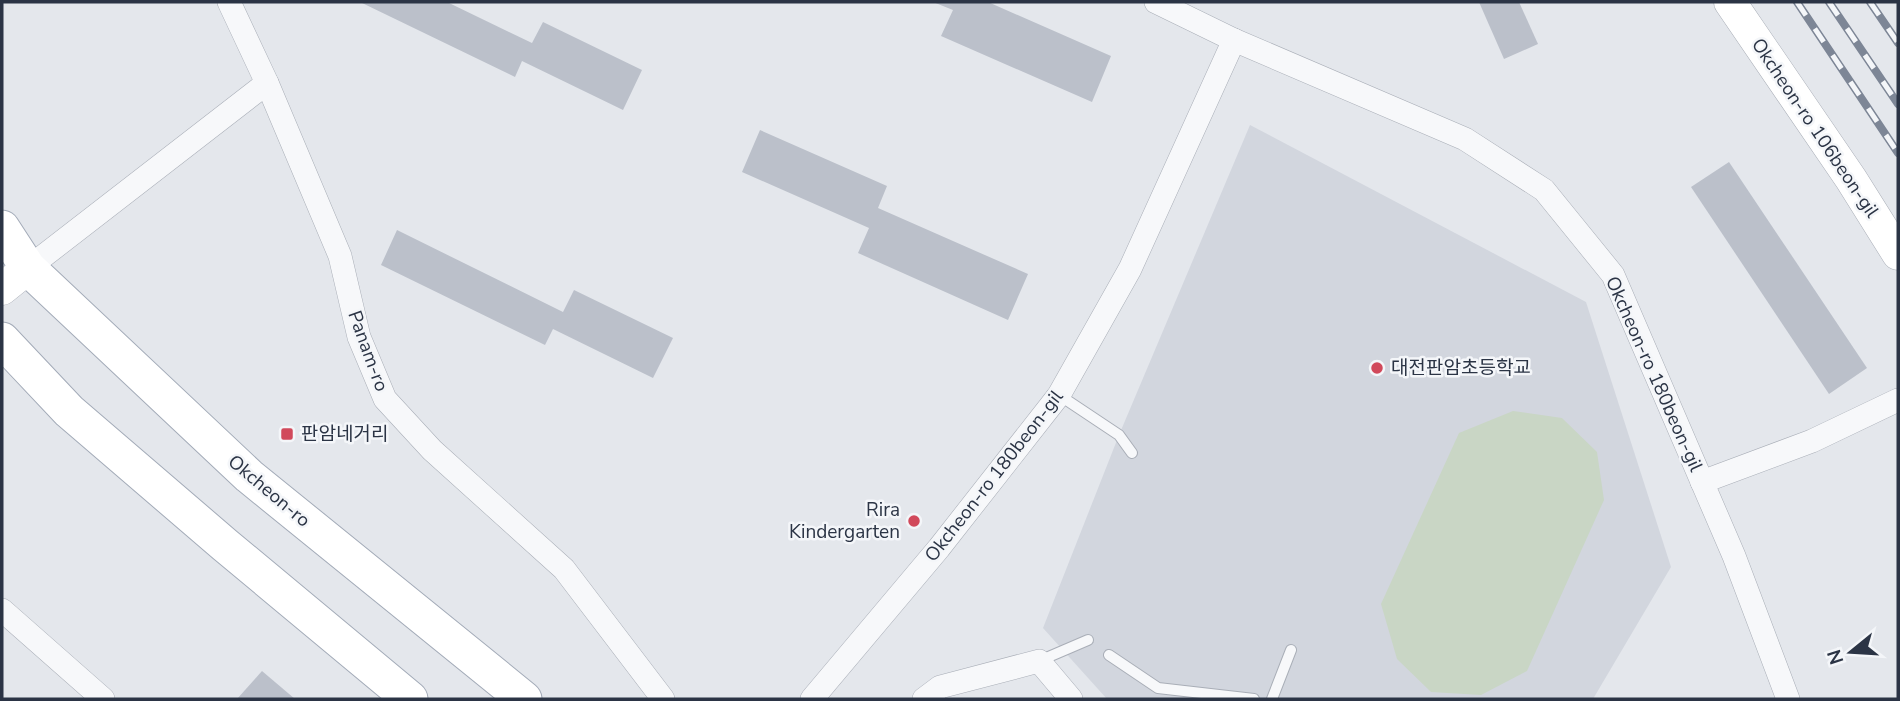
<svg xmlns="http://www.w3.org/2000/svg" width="1900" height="701" viewBox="0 0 1900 701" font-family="'Nunito Sans','Noto Sans KR',sans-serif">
	<rect width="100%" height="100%" fill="#e4e7ec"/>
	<polygon fill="#d2d6de" points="1250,125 1586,302 1671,567 1593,699 1107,699 1043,628 1119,435"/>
	<polygon fill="#c9d6c5" points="1513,411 1562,418 1597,452 1604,500 1527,671 1481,695 1431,692 1397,659 1381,604 1459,433"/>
	<g fill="#bbc0ca">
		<polygon points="360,2 447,2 532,43 543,22 642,70 623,110 522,61 515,77"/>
		<polygon points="933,2 988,2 1111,56 1092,102 941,36 953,10"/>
		<polygon points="1479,2 1519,2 1538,44 1504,59"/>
		<polygon points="760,130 887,186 878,208 1028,274 1008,320 858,253 869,228 742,172"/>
		<polygon points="1729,162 1867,368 1829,394 1691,187"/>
		<polygon points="397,230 563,312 574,290 673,338 653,378 553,329 545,345 381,265"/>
		<polygon points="262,671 295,699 237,699"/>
	</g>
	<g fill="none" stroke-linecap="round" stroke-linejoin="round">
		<g stroke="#a9aeb7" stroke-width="12">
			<g id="lane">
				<polyline points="1059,395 1119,435 1132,453"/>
				<polyline points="1109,655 1158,688 1254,699"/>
				<polyline points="1039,661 1088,640"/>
				<polyline points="1272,699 1291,650"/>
			</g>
		</g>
		<g stroke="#a9aeb7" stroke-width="24">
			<g id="street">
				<polyline points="229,2 267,83 340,256 359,337 385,399 432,450 564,569 663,699"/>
				<polyline points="1156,2 1234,40 1465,139 1544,190 1613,275 1734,556 1788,699"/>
				<polyline points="28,268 267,83"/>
				<polyline points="1702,482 1812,441 1898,400"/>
				<polyline points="2,610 103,699"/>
				<polyline points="812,699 939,548 1059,395 1130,269 1234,40"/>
				<polyline points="924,699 940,687 1039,661 1071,699"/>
			</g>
		</g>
		<g stroke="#a9aeb7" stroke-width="33">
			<g id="secondary">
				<polyline points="1730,2 1851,179 1898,254"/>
				<polyline points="2,289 28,268"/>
			</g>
		</g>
		<g stroke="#a3abb8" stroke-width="37">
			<g id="primary">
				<polyline points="2,228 28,268 249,476 524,699"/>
				<polyline points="2,340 69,411 225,545 410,699"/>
			</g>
		</g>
		<use href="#lane" stroke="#f7f8fa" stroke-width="10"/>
		<use href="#street" stroke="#f7f8fa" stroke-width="23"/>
		<use href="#secondary" stroke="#fff" stroke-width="32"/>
		<use href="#primary" stroke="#fff" stroke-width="35"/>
		<g stroke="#7d8696" stroke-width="8">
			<g id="rail">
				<polyline points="1797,2 1898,153"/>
				<polyline points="1829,2 1898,104"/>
				<polyline points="1870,2 1898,43"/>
			</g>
		</g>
		<use href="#rail" stroke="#f4f6f9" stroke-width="5" stroke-dasharray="16" stroke-linecap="butt"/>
	</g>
	<g fill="#d1495b" stroke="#f4f6f9" stroke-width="2.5">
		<circle cx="1377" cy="368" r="7"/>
		<rect x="280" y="427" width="14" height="14" rx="3.5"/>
		<circle cx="914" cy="521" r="7"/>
	</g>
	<g text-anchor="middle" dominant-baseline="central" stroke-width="5" stroke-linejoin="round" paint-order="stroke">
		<g font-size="19" fill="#2b3445" stroke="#f4f6f9">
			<text transform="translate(1815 128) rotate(56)">Okcheon-ro 106beon-gil</text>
			<text transform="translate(368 351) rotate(70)">Panam-ro</text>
			<text transform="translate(1654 374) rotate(66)">Okcheon-ro 180beon-gil</text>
			<text transform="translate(994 476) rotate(-52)">Okcheon-ro 180beon-gil</text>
			<text transform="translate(269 491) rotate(40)">Okcheon-ro</text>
		</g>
		<g font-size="19" fill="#2b3445" stroke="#f4f6f9" text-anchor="start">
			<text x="1391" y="368">대전판암초등학교</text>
			<text x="301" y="434">판암네거리</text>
			<text x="900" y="510" text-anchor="end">Rira<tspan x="900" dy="22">Kindergarten</tspan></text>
		</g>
	</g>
	<rect width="1900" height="701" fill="none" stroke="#2b3445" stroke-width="7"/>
	<g transform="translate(1851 652) rotate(252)" stroke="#f4f6f9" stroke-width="5" paint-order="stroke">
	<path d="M0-5L12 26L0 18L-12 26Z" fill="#2b3445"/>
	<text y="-10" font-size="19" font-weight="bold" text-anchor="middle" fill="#2b3445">N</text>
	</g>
</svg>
